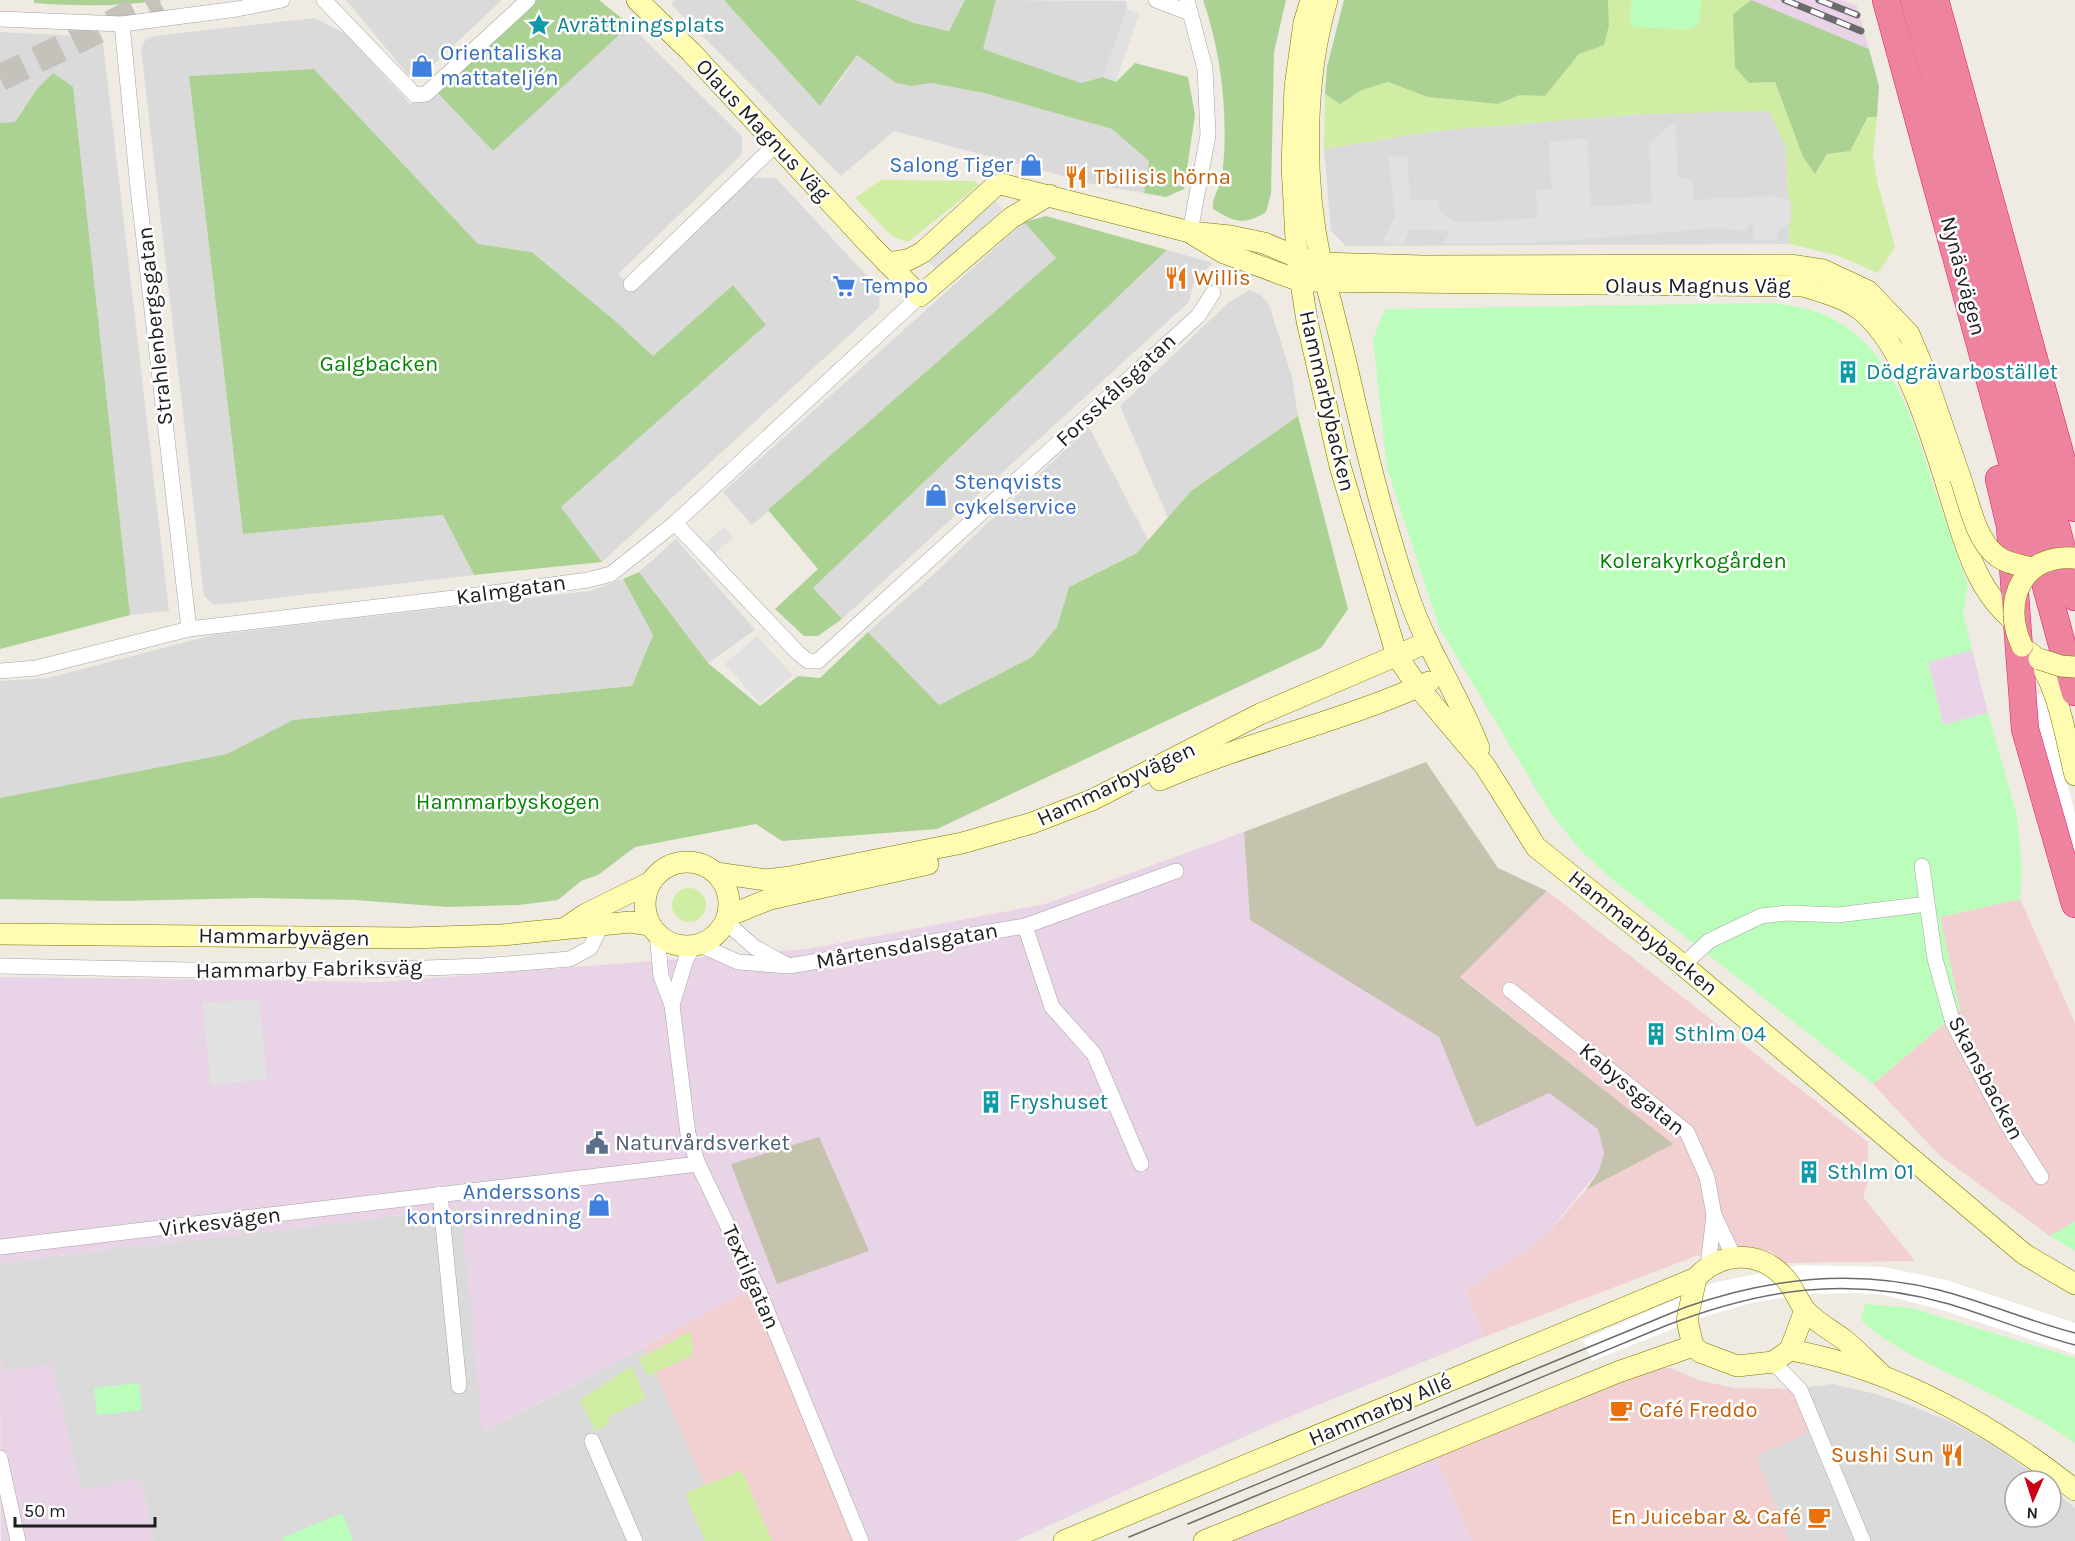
<svg xmlns="http://www.w3.org/2000/svg" width="2075" height="1541" viewBox="0 0 2075 1541" font-family="Karla,sans-serif">
	<rect width="100%" height="100%" fill="#efeae2"/>
	<g fill="#dbdada">
		<polygon points="346,0 502,0 421,76 410,77"/>
		<polygon points="676,0 724,0 820,106 841,80 857,55 896,83 911,86 931,83 984,93 1112,129 1149,161 1144,193 1096,185 894,131 841,176 671,4"/>
		<polygon points="856,0 965,0 949,31 914,23"/>
		<polygon points="996,0 1126,1 1127,9 1103,77 1080,83 983,49"/>
		<polygon points="315,18 347,35 410,104 434,89 493,150 630,25 742,136 742,154 618,274 636,290 748,178 776,178 880,290 879,308 602,562 561,507 766,325 733,285 653,356 613,319 533,252 478,244 314,69 189,76 243,534 443,515 474,575 214,605 204,596 141,48 146,39 154,36"/>
		<polygon points="0,32 96,37 103,43 169,611 130,615 79,147 24,107 15,122 0,123"/>
		<polygon points="1770,111 1786,147 1790,244 1346,246 1331,231 1324,149 1434,131 1641,114"/>
		<polygon points="1024,222 1056,258 752,525 723,492"/>
		<polygon points="1167,250 1213,263 1194,281 1189,302 842,619 813,588"/>
		<polygon points="1249,290 1261,295 1269,305 1292,377 1298,416 1191,491 1168,518 1120,406 1228,303"/>
		<polygon points="1089,427 1148,540 1137,553 1069,587 1057,627 1032,657 939,705 868,632 935,573"/>
		<polygon points="676,539 755,630 708,663 639,572"/>
		<polygon points="623,579 653,634 632,686 293,720 227,754 0,798 0,681 48,678 213,635 590,591"/>
		<polygon points="462,1208 483,1433 644,1347 704,1483 752,1541 154,1541 140,1478 81,1491 52,1364 3,1372 0,1353 0,1263"/>
		<polygon points="1832,1384 1876,1394 1914,1407 1952,1422 1995,1446 2043,1481 2015,1481 2015,1517 2051,1517 2051,1488 2075,1508 2075,1541 1789,1541 1755,1456 1813,1430 1796,1389"/>
	</g>
	<g fill="#f2d0d1">
		<polygon points="1547,891 1868,1142 1868,1182 1863,1197 1915,1261 1785,1263 1770,1251 1696,1256 1484,1337 1465,1291 1543,1238 1586,1190 1672,1144 1460,976"/>
		<polygon points="2020,899 2075,1023 2075,1221 2050,1236 1939,1155 1873,1084 1960,1010 1940,917"/>
		<polygon points="759,1285 870,1541 752,1541 704,1483 644,1347"/>
		<polygon points="1671,1368 1701,1381 1736,1388 1796,1389 1813,1430 1756,1456 1789,1541 1472,1541 1436,1456 1655,1369"/>
	</g>
	<g fill="#e9d3e7">
		<polygon points="1750,0 1842,0 1857,6 1869,49"/>
		<polygon points="1972,650 1988,713 1943,725 1928,662"/>
		<polygon points="1244,832 1250,920 1439,1037 1476,1126 1549,1093 1598,1129 1604,1153 1599,1171 1543,1238 1465,1291 1484,1337 1272,1424 1015,1541 870,1541 758,1286 482,1433 461,1208 0,1263 0,977 381,982 808,949 1045,904"/>
		<polygon points="0,1353 4,1372 52,1363 81,1490 140,1478 154,1541 1,1541"/>
		<polygon points="1436,1456 1472,1541 1227,1541"/>
	</g>
	<g fill="#c5c3ad">
		<polygon points="1426,762 1498,868 1547,891 1460,977 1673,1144 1586,1190 1599,1171 1604,1153 1598,1129 1549,1093 1476,1127 1439,1037 1250,920 1244,832"/>
		<polygon points="819,1137 869,1251 777,1284 731,1164"/>
	</g>
	<g fill="#cfeea3">
		<polygon points="1608,0 1632,0 1630,19 1634,27 1688,29 1699,24 1701,0 1751,0 1733,14 1736,39 1749,83 1775,82 1803,157 1816,173 1827,154 1850,150 1869,117 1877,117 1873,154 1877,181 1895,247 1878,273 1836,255 1790,244 1786,148 1769,111 1641,114 1434,131 1324,149 1325,94 1340,104 1362,90 1388,82 1428,97 1498,104 1520,95 1545,96 1579,54 1609,25"/>
		<polygon points="881,180 974,181 979,185 908,242 892,236 855,198"/>
		<circle cx="689" cy="905" r="17"/>
		<polygon points="691,1331 693,1355 647,1376 639,1359"/>
		<polygon points="632,1366 646,1399 608,1417 610,1423 595,1431 580,1400"/>
		<polygon points="742,1470 772,1541 705,1541 685,1493"/>
	</g>
	<g fill="#abd293">
		<path d="M34,0H163C119,7 78,6 34,3Z"/>
		<polygon points="533,0 599,0 630,25 493,151 434,89"/>
		<polygon points="724,0 856,0 914,23 949,31 965,0 996,0 983,49 1081,83 1103,77 1116,82 1135,63 1188,77 1195,115 1184,189 1166,197 1144,193 1149,161 1112,129 984,93 931,83 911,86 896,83 857,55 820,106"/>
		<path d="M1203,0H1286L1274,52L1271,194L1266,212C1243,226 1235,222 1213,209C1212,197 1217,194 1220,183C1223,175 1223,164 1224,156C1227,105 1220,48 1203,0Z"/>
		<polygon points="1344,0 1608,0 1609,25 1604,45 1579,54 1545,96 1520,95 1498,104 1428,97 1388,82 1362,90 1340,104 1325,94 1327,67"/>
		<polygon points="1751,0 1869,49 1879,86 1877,117 1868,117 1850,151 1827,154 1815,174 1803,157 1775,82 1749,83 1735,67 1733,14"/>
		<polygon points="314,69 478,244 532,252 613,319 653,356 733,285 766,325 561,507 602,562 474,575 443,515 243,534 189,76"/>
		<polygon points="53,73 73,87 130,615 0,649 0,123 15,122 37,89"/>
		<polygon points="1046,216 1167,250 813,588 842,619 818,636 804,636 775,609 818,569 768,510 1056,258 1024,222"/>
		<polygon points="1298,416 1348,609 1321,648 937,829 782,841 756,824 635,847 598,875 581,881 558,900 519,905 447,907 355,900 259,898 118,901 0,899 0,798 227,754 293,720 632,686 653,635 623,579 639,572 708,663 760,706 798,676 820,678 868,632 939,705 1032,657 1057,627 1069,587 1137,553 1191,491"/>
	</g>
	<g fill="#bbfebb">
		<polygon points="1632,0 1701,0 1699,24 1688,29 1633,27 1630,19"/>
		<path d="M1770,303C1808,306 1841,316 1868,346C1904,384 1919,442 1935,491C1946,523 1957,554 1968,586L1963,614L1972,650L1928,662L1943,725L1988,713L2017,816L2022,869L2020,899L1940,917L1960,1010L1873,1084L1613,880L1581,851L1550,812L1439,627L1387,468L1373,340L1385,309Z"/>
		<polygon points="2075,1221 2075,1251 2050,1236"/>
		<path d="M1865,1304L1912,1308L2075,1358V1443C2040,1419 2003,1400 1965,1381C1930,1364 1891,1348 1861,1320Z"/>
		<polygon points="139,1383 142,1410 97,1415 94,1388"/>
		<polygon points="342,1513 353,1541 284,1541 282,1538"/>
	</g>
	<g fill="#e1e1e1">
		<polygon points="1127,9 1139,14 1116,82 1103,77"/>
		<polygon points="1675,122 1678,178 1692,179 1694,200 1772,196 1791,200 1791,221 1777,233 1776,240 1754,240 1752,220 1745,231 1715,228 1564,241 1483,244 1444,243 1450,231 1410,229 1404,244 1382,243 1395,217 1389,157 1407,156 1410,200 1438,199 1441,213 1458,223 1538,218 1536,190 1552,189 1549,142 1587,138 1591,207 1652,203 1649,143"/>
		<polygon points="992,198 1003,209 938,271 927,260"/>
		<polygon points="724,527 733,537 710,558 700,548"/>
		<polygon points="757,636 793,675 760,704 725,664"/>
		<polygon points="259,1000 267,1079 211,1085 202,1002"/>
	</g>
	<g fill="#fff">
		<polygon points="2044,693 2075,814 2075,873 2029,698"/>
		<polygon points="1799,1265 1883,1267 1946,1280 2075,1323 2075,1354 1939,1309 1884,1295 1857,1293 1807,1294 1751,1303 1700,1318 1592,1361 1583,1340 1713,1283"/>
	</g>
	<g fill="none" stroke-linecap="round" stroke-linejoin="round">
		<polyline stroke="#c5c1bb" stroke-width="27" stroke-dasharray="27 14" stroke-linecap="butt" points="0,78 159,0"/>
		<g stroke="#a4a4a4" stroke-width="16">
			<g id="street">
				<polyline points="324,0 415,95 426,94 528,0"/>
				<polyline points="1156,0 1190,13"/>
				<polyline points="1187,0 1205,69 1208,135 1190,232"/>
				<polyline points="0,19 122,24 237,9 282,0"/>
				<polyline points="122,24 138,188 189,629"/>
				<polyline points="631,284 776,144"/>
				<polyline points="675,523 798,653 808,661 818,661 1198,316 1213,293"/>
				<polyline points="0,671 36,668 189,629 454,598 588,580 611,574 675,523 920,296"/>
				<polyline points="1922,866 1935,959 1953,1023 2006,1122 2041,1177"/>
				<polyline points="726,922 754,947 787,965"/>
				<polyline points="1025,926 1052,1007 1094,1054 1141,1164"/>
				<polyline points="657,934 661,976 672,1005 688,1134 698,1164 758,1289 861,1541"/>
				<polyline points="700,945 738,962 789,966 1025,926 1176,871"/>
				<polyline points="1683,965 1709,941 1761,916 1787,913 1838,915 1927,904"/>
				<polyline points="0,966 188,970 369,970 482,966 570,959 590,948 601,926"/>
				<polyline points="1510,990 1687,1132 1707,1177 1714,1215 1708,1266"/>
				<polyline points="672,1005 686,959 693,947"/>
				<polyline points="440,1194 459,1386"/>
				<polyline points="1714,1215 1734,1257"/>
				<polyline points="0,1247 698,1164"/>
				<polyline points="1773,1362 1800,1390 1863,1541"/>
				<polyline points="592,1441 635,1541"/>
				<polyline points="0,1458 18,1541"/>
			</g>
		</g>
		<g stroke="#767900" stroke-width="22">
			<g id="secondary">
				<polyline points="637,0 691,52 869,244 920,296 1011,218 1049,195"/>
				<polyline points="1311,0 1304,23 1295,87 1292,165 1297,257 1307,321 1340,466 1397,656 1418,687 1485,766 1536,847 1683,965 2024,1254 2075,1284"/>
				<path d="M1327,0C1304,78 1303,182 1321,262C1329,297 1339,332 1347,367C1365,446 1384,524 1410,600C1428,652 1460,697 1479,748"/>
				<path d="M1194,235L1224,253L1300,281L1803,286C1823,292 1846,298 1862,311C1910,351 1937,455 1956,515C1968,555 1981,594 2014,621"/>
				<polyline points="887,263 908,260 923,252 995,186 1001,184 1190,232 1230,236 1264,243 1297,257 1321,263 1423,266 1790,265 1823,270 1868,291 1909,334 1920,360 1960,477"/>
				<path d="M2029,652C2057,673 2066,741 2075,775"/>
				<path d="M1160,780C1247,742 1342,722 1429,682"/>
				<circle cx="687" cy="904" r="42"/>
				<polyline points="716,873 767,880 790,877 962,843 1032,823 1092,800 1260,714 1428,642"/>
				<polyline points="728,916 770,899 928,864"/>
				<polyline points="568,926 586,914 651,882"/>
				<polyline points="0,934 409,938 502,935 630,922 650,925"/>
				<polyline points="1696,1278 1687,1320 1693,1346 1700,1352 1737,1366 1773,1362 1790,1350 1805,1310"/>
				<path d="M1790,1350C1895,1369 1992,1424 2075,1490"/>
				<path d="M1064,1541L1696,1278C1720,1252 1758,1249 1784,1277C1794,1287 1798,1302 1806,1311C1817,1323 1831,1330 1843,1339C1856,1349 1868,1362 1880,1373"/>
				<polyline points="1204,1541 1618,1372 1693,1346"/>
			</g>
		</g>
		<g stroke="#e81570" stroke-width="28">
			<g id="highway">
				<polyline points="1886,0 2075,692"/>
				<polyline points="1914,0 2075,597"/>
				<polyline points="1935,0 2075,508"/>
				<polyline points="1999,479 2010,526 2025,729 2075,904"/>
			</g>
		</g>
		<use href="#street" stroke="#fff" stroke-width="15"/>
		<use href="#secondary" stroke="#fffcb1" stroke-width="21"/>
		<use href="#highway" stroke="#ee83a0" stroke-width="27"/>
		<g stroke="#6b6b6b" stroke-width="1.5">
			<path d="M1188,1524L1665,1326C1761,1289 1848,1275 1949,1304C1992,1317 2032,1334 2075,1345"/>
			<path d="M1129,1537L1686,1307C1769,1278 1853,1268 1939,1290C1985,1302 2029,1321 2075,1333"/>
		</g>
		<g stroke="#6b6b6b" stroke-width="7">
			<g id="rail">
				<polyline points="1785,0 1861,31"/>
				<polyline points="1819,0 1857,15"/>
			</g>
		</g>
		<use href="#rail" stroke="#fff" stroke-width="4.5" stroke-dasharray="14" stroke-linecap="butt"/>
		<g stroke="#767900" stroke-width="22" stroke-linecap="butt">
			<g id="secondary-bridge">
				<path d="M1960,477C1969,501 1975,540 1997,556C2007,564 2021,565 2032,568"/>
				<path d="M2022,646C2001,602 2022,553 2075,558"/>
				<polyline points="2039,659 2061,666 2075,667"/>
			</g>
		</g>
		<use href="#secondary-bridge" stroke="#fffcb1" stroke-width="21"/>
	</g>
	<defs>
		<g id="sight-bare" transform="scale(1.8)"><path d="M0-6L1.8-2.2L6-1.7L2.9 1.2L3.7 5.4L0 3.3L-3.7 5.4L-2.9 1.2L-6-1.7L-1.8-2.2Z" fill="#0f9aa8" stroke="#fff" stroke-width="2.5" paint-order="stroke"/></g>
		<g id="shop-bare" transform="scale(1.8)"><path d="M-5-2.5h2.3a2.7 3.5 0 0 1 5.4 0H5L5.5 6h-11ZM-1.5-2.5h3a1.5 2.3 0 0 0-3 0Z" fill="#3f7fe0" stroke="#fff" stroke-width="2.5" paint-order="stroke"/></g>
		<g id="restaurant-bare" transform="scale(1.8)"><path d="M-5-6h1v4h1v-4h1v4h1v-4h1v5L-1.5 .5V6h-2V.5L-5-1ZM5-6V6H3V1.5H1.5Q1.5-4 5-6Z" fill="#e8710a" stroke="#fff" stroke-width="2.5" paint-order="stroke"/></g>
		<g id="supermarket-bare" transform="scale(1.8)"><path d="M-6-5.5h2.5l.6 2H6L4.5 2H-2.5L-4.4-4H-6ZM-1.5 3.2a1.3 1.3 0 1 0 .1 0ZM3 3.2a1.3 1.3 0 1 0 .1 0Z" fill="#3f7fe0" stroke="#fff" stroke-width="2.5" paint-order="stroke"/></g>
		<g id="building-bare" transform="scale(1.8)"><path d="M-4-6H4V6H1V3H-1V6H-4ZM-2.5-4.3h1.7v1.8h-1.7ZM.8-4.3h1.7v1.8H.8ZM-2.5-1h1.7V.8h-1.7ZM.8-1h1.7V.8H.8Z" fill="#0f9aa8" stroke="#fff" stroke-width="2.5" paint-order="stroke"/></g>
		<g id="civic-bare" transform="scale(1.8)"><path d="M-.6-6.5H3V-4.5H.6V-3L4-1V1h2V6H-6V1h2V-1L-.6-3ZM-1.2 2.5V6h2.4V2.5Z" fill="#5c6f8a" stroke="#fff" stroke-width="2.5" paint-order="stroke"/></g>
		<g id="cafe-bare" transform="scale(1.8)"><path d="M-5.5-4.5H6V0H3Q3 3.5 0 3.5H-2.5Q-5.5 3.5-5.5 0ZM3-3.2v2h1.7v-2ZM-6 4.5H4V6H-6Z" fill="#e8710a" stroke="#fff" stroke-width="2.5" paint-order="stroke"/></g>
	</defs>
	<g fill-rule="evenodd">
		<use href="#sight-bare" x="539" y="25"/>
		<use href="#shop-bare" x="422" y="66"/>
		<use href="#shop-bare" x="1031" y="165"/>
		<use href="#restaurant-bare" x="1076" y="177"/>
		<use href="#restaurant-bare" x="1176" y="278"/>
		<use href="#supermarket-bare" x="844" y="286"/>
		<use href="#building-bare" x="1848" y="372"/>
		<use href="#shop-bare" x="936" y="495"/>
		<use href="#building-bare" x="1656" y="1034"/>
		<use href="#building-bare" x="991" y="1102"/>
		<use href="#civic-bare" x="597" y="1143"/>
		<use href="#building-bare" x="1809" y="1172"/>
		<use href="#shop-bare" x="599" y="1205"/>
		<use href="#cafe-bare" x="1621" y="1410"/>
		<use href="#restaurant-bare" x="1952" y="1455"/>
		<use href="#cafe-bare" x="1819" y="1517"/>
	</g>
	<g text-anchor="middle" dominant-baseline="central" stroke-width="5" stroke-linejoin="round" paint-order="stroke">
		<g font-size="22" fill="#0d838f" stroke="#fff" text-anchor="start">
			<text x="557" y="25">Avrättningsplats</text>
			<text x="1866" y="372">Dödgrävarbostället</text>
			<text x="1674" y="1034">Sthlm 04</text>
			<text x="1009" y="1102">Fryshuset</text>
			<text x="1827" y="1172">Sthlm 01</text>
		</g>
		<g font-size="22" fill="#366cbe" stroke="#fff" text-anchor="start">
			<text x="440" y="53">Orientaliska<tspan x="440" dy="25">mattateljén</tspan></text>
			<text x="1013" y="165" text-anchor="end">Salong Tiger</text>
			<text x="862" y="286">Tempo</text>
			<text x="954" y="482">Stenqvists<tspan x="954" dy="25">cykelservice</tspan></text>
			<text x="581" y="1192" text-anchor="end">Anderssons<tspan x="581" dy="25">kontorsinredning</tspan></text>
		</g>
		<g font-size="22" fill="#1d1d1d" stroke="#fff">
			<text transform="translate(763 130) rotate(47)">Olaus Magnus Väg</text>
			<text transform="translate(1963 276) rotate(75)">Nynäsvägen</text>
			<text x="1698" y="286">Olaus Magnus Väg</text>
			<text transform="translate(155 326) rotate(-96)">Strahlenbergsgatan</text>
			<text transform="translate(1116 390) rotate(-43)">Forsskålsgatan</text>
			<text transform="translate(1327 401) rotate(77)">Hammarbybacken</text>
			<text transform="translate(511 590) rotate(-8)">Kalmgatan</text>
			<text transform="translate(1116 784) rotate(-25)">Hammarbyvägen</text>
			<text transform="translate(1643 933) rotate(39)">Hammarbybacken</text>
			<text transform="translate(284 937) rotate(1)">Hammarbyvägen</text>
			<text transform="translate(907 946) rotate(-10)">Mårtensdalsgatan</text>
			<text transform="translate(309 969) rotate(-1)">Hammarby Fabriksväg</text>
			<text transform="translate(1986 1078) rotate(62)">Skansbacken</text>
			<text transform="translate(1632 1089) rotate(40)">Kabyssgatan</text>
			<text transform="translate(220 1222) rotate(-7)">Virkesvägen</text>
			<text transform="translate(751 1277) rotate(66)">Textilgatan</text>
			<text transform="translate(1380 1410) rotate(-23)">Hammarby Allé</text>
		</g>
		<g font-size="22" fill="#c56008" stroke="#fff" text-anchor="start">
			<text x="1094" y="177">Tbilisis hörna</text>
			<text x="1194" y="278">Willis</text>
			<text x="1639" y="1410">Café Freddo</text>
			<text x="1934" y="1455" text-anchor="end">Sushi Sun</text>
			<text x="1801" y="1517" text-anchor="end">En Juicebar &amp; Café</text>
		</g>
		<g font-size="22" fill="#038502" stroke="#fff">
			<text x="379" y="364">Galgbacken</text>
			<text x="1693" y="561">Kolerakyrkogården</text>
			<text x="508" y="802">Hammarbyskogen</text>
		</g>
		<g font-size="22" fill="#4e5e75" stroke="#fff" text-anchor="start">
			<text x="615" y="1143">Naturvårdsverket</text>
		</g>
	</g>
	<g transform="translate(2033 1499) rotate(183)"><circle r="28" fill="#ffffff" stroke="#a5a5a5" stroke-width="1.5"/>
	<path d="M0-4.5L10 22L0 15L-10 22Z" fill="#cb0012"/>
	<text y="-9" font-size="16" font-weight="bold" text-anchor="middle" fill="#1d1d1d">N</text>
	</g>
	<path d="M15 1517v9h140v-9" fill="none" stroke="#1d1d1d" stroke-width="3"/>
	<text x="24" y="1517" font-size="18" fill="#1d1d1d" stroke="#ffffff" stroke-width="4.5" paint-order="stroke">50 m</text>
</svg>
